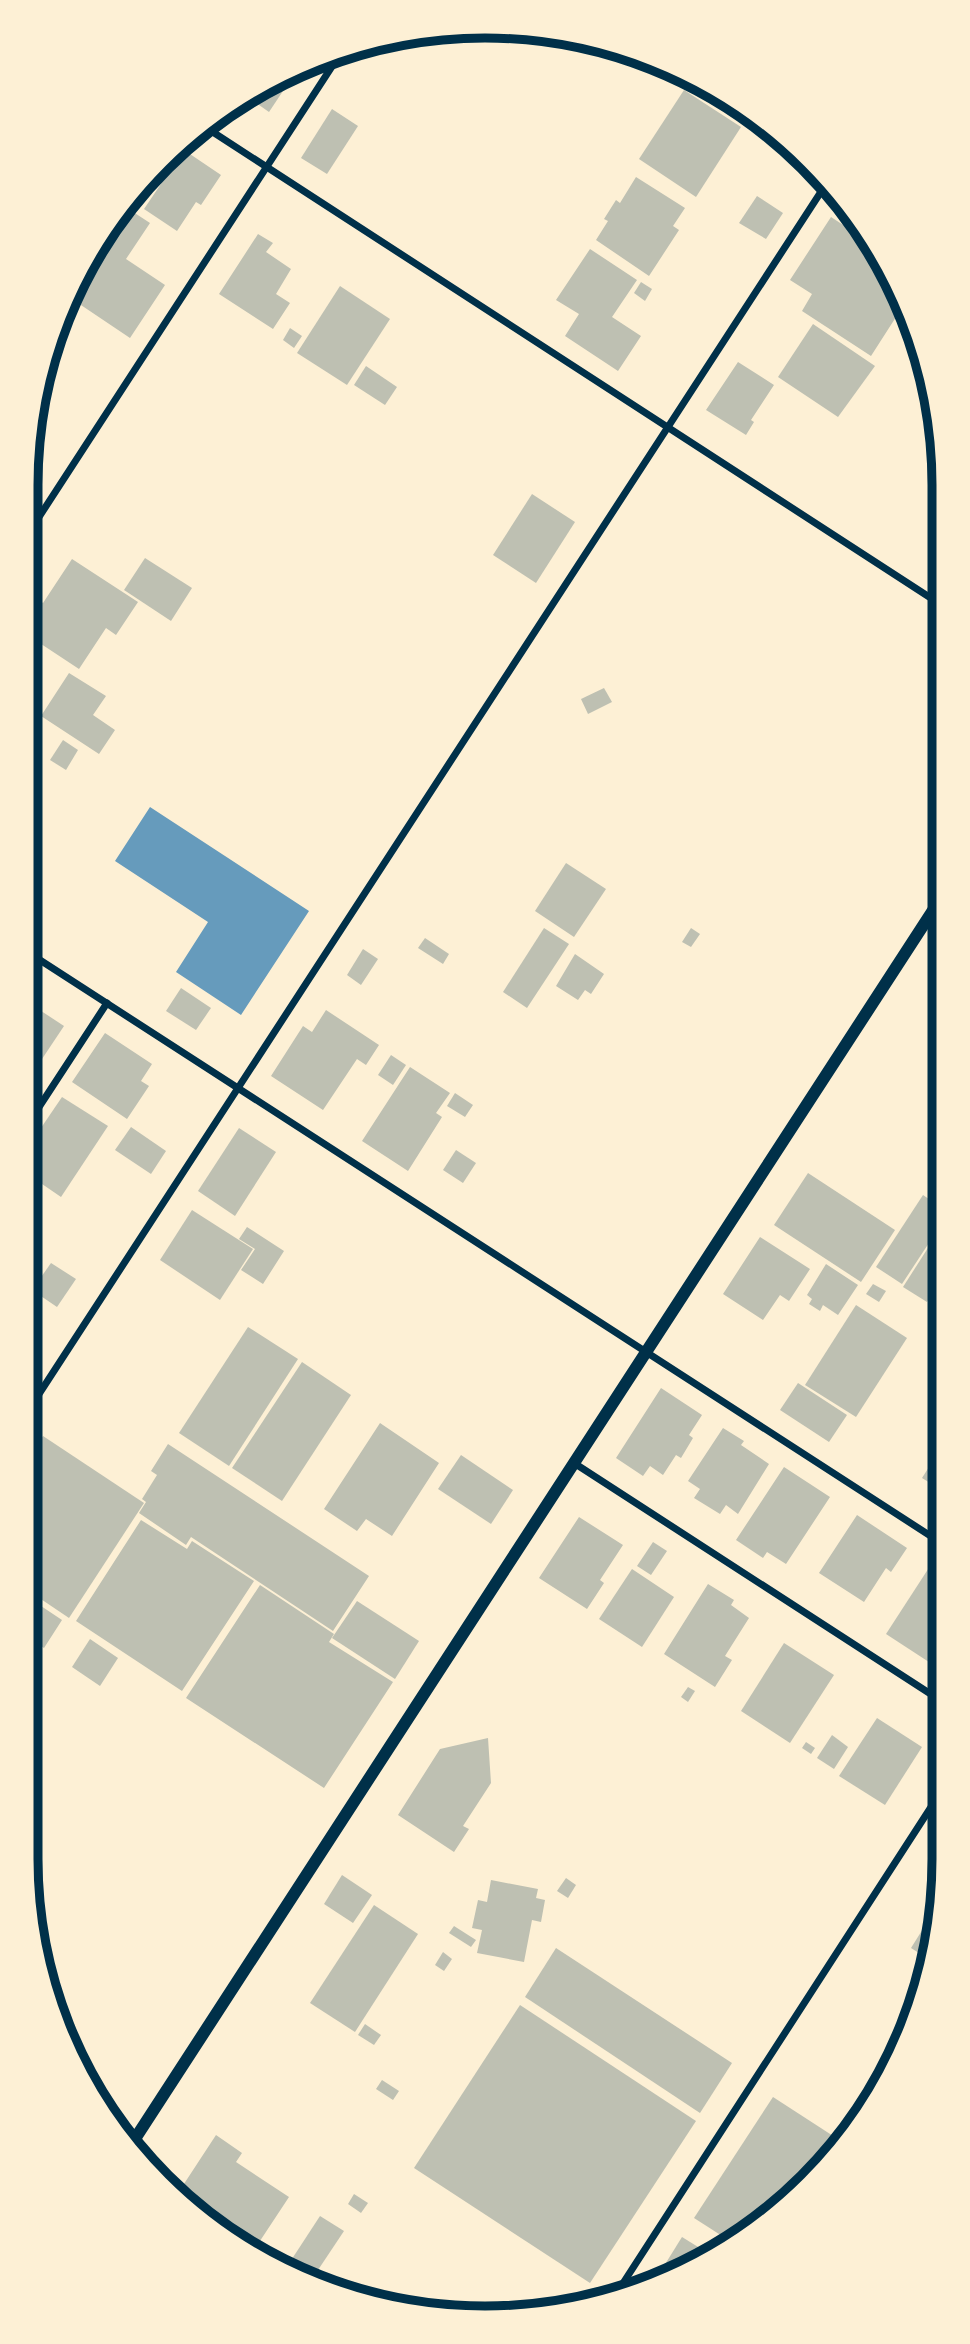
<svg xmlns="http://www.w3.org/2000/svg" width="970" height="2344" viewBox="0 0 970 2344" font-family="'Nunito Sans',sans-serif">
	<rect width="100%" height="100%" fill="#fdf0d5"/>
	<polygon fill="#669bbc" points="150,807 309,911 241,1015 176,972 208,922 115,861"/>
	<g fill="#bec0b2">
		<polygon points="299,67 269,112 246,96 282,74"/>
		<polygon points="691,79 740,104 763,124 760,128 689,83"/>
		<polygon points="684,90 741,127 696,197 639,159"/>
		<polygon points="332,109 358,126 327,174 301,158"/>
		<polygon points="184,150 221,175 201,205 196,202 177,231 144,209"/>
		<polygon points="636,177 685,208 673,226 679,230 649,276 596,240 608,221 604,219 616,200 620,203"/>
		<polygon points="757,196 783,213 766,239 739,223"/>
		<polygon points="124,206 150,223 126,259 165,285 130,338 69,297 88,256"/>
		<polygon points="831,217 866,240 905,303 871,356 802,311 812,294 790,280"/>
		<polygon points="258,234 273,243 266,252 291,269 276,294 290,303 273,329 219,294"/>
		<polygon points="590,249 637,280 612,317 641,336 618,371 565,336 579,314 556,300"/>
		<polygon points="641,282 652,289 645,301 634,293"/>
		<polygon points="340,286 390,319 347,385 297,353"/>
		<polygon points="813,324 875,366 838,417 778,377"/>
		<polygon points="290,328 302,336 294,348 283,340"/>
		<polygon points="738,362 774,385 751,420 754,422 746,435 706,410"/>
		<polygon points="366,366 397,387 385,405 354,385"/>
		<polygon points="532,494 575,522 536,583 493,555"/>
		<polygon points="145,558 192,588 171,621 124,590"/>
		<polygon points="72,559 138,602 116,635 106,628 79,669 26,634 26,620 39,600 43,603"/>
		<polygon points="69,673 106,696 93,715 115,730 99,754 41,716"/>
		<polygon points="604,688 612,702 588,714 581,699"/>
		<polygon points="63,740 78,750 66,770 50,760"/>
		<polygon points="566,863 606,889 574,937 535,911"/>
		<polygon points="544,928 569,944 527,1008 503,992"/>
		<polygon points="691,928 700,934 691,947 682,942"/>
		<polygon points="425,938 449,954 443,964 418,948"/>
		<polygon points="363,949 378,959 361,985 347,975"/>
		<polygon points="575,954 604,974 591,994 585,990 578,1000 556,986"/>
		<polygon points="181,988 211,1008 196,1030 166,1011"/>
		<polygon points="26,1001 64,1026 26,1083"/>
		<polygon points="326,1010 379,1045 366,1065 357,1059 323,1110 271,1076 303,1026 312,1032"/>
		<polygon points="105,1033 152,1064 141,1081 149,1086 127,1119 72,1082"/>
		<polygon points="391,1055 406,1065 393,1085 378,1075"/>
		<polygon points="410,1067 450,1093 436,1113 442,1117 408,1171 362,1141"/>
		<polygon points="455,1093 473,1105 465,1117 447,1106"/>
		<polygon points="62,1097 108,1126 61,1197 26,1173 26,1150"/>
		<polygon points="131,1127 166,1151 151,1174 115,1150"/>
		<polygon points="239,1128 276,1152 235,1216 198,1191"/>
		<polygon points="456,1150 476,1163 463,1183 443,1170"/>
		<polygon points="808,1173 895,1230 861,1282 774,1225"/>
		<polygon points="923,1195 942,1208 942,1223 902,1284 876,1267"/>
		<polygon points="192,1210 253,1249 220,1300 160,1260"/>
		<polygon points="942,1226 942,1279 927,1302 903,1287"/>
		<polygon points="247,1227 284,1251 263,1284 241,1270 255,1249 239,1239"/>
		<polygon points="760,1237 810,1269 789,1301 780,1295 763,1320 723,1294"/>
		<polygon points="51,1263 76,1279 57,1307 32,1290"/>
		<polygon points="826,1264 858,1285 838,1315 823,1305 820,1311 809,1304 812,1299 807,1295"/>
		<polygon points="873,1284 886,1291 879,1302 866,1294"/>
		<polygon points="856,1305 907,1338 856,1417 805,1385"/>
		<polygon points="248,1327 298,1359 229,1466 179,1433"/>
		<polygon points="302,1362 351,1395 282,1501 232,1468"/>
		<polygon points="798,1383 847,1415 829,1442 780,1410"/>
		<polygon points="661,1388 702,1415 689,1435 693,1438 681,1458 676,1455 663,1475 650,1466 643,1476 616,1458"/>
		<polygon points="380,1423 439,1463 392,1536 366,1519 357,1531 324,1509"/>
		<polygon points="723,1428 744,1441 741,1445 769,1464 738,1514 726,1505 720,1514 694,1498 700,1489 688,1481"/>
		<polygon points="43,1436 144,1503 69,1618 26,1589 26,1462"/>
		<polygon points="168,1444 369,1576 333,1631 191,1537 186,1545 139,1513 146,1502 142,1499 157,1475 151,1471"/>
		<polygon points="943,1445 943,1491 922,1478"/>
		<polygon points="461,1455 513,1490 491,1524 438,1489"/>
		<polygon points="784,1467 830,1497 786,1564 767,1552 763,1558 736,1540"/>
		<polygon points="857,1515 907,1548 891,1572 886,1568 864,1602 819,1573"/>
		<polygon points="579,1517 623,1545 600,1580 604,1583 587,1609 539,1578"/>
		<polygon points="141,1520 187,1549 192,1541 254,1581 182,1691 76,1621"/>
		<polygon points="653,1542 667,1551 651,1575 637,1566"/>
		<polygon points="934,1560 943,1566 943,1646 932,1664 886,1634"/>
		<polygon points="632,1569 674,1597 642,1647 599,1619"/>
		<polygon points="708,1584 734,1600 731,1605 749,1618 725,1656 732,1660 715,1687 664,1654"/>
		<polygon points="260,1585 334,1634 329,1642 393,1682 324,1788 186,1698"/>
		<polygon points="26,1596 62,1620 44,1648 35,1642 30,1650 26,1648"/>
		<polygon points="357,1601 419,1641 395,1679 332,1638"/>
		<polygon points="90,1639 118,1658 100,1686 72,1667"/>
		<polygon points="784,1643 834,1675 790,1743 741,1711"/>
		<polygon points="688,1687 695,1691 688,1702 681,1697"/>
		<polygon points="877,1718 922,1747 885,1805 839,1776"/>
		<polygon points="832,1735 848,1747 834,1769 817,1758"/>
		<polygon points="488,1738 491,1783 463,1826 469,1829 454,1852 398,1815 440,1749"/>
		<polygon points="806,1742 815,1748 811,1754 802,1748"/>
		<polygon points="342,1875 372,1895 353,1923 324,1904"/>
		<polygon points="566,1878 576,1885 568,1898 557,1891"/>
		<polygon points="491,1880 538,1889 536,1898 545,1900 541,1922 532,1920 524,1962 477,1953 482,1930 472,1928 478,1900 487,1902"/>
		<polygon points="374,1905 418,1934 355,2032 310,2003"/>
		<polygon points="936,1908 927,1958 911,1948"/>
		<polygon points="454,1926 476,1940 471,1947 449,1933"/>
		<polygon points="556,1948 732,2063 700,2113 525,1997"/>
		<polygon points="443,1952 452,1959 444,1971 435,1965"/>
		<polygon points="520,2005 696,2121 590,2283 414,2168"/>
		<polygon points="365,2024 381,2035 374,2045 358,2035"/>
		<polygon points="382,2080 399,2091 393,2100 376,2089"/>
		<polygon points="773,2097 844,2143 733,2243 694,2218"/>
		<polygon points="216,2135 242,2153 236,2162 289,2197 252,2253 178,2193"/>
		<polygon points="354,2194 368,2203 361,2213 348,2204"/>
		<polygon points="320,2216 344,2231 314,2276 288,2265"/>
		<polygon points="682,2237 703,2250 698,2258 659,2274"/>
	</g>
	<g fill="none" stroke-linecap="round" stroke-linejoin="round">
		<g stroke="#003049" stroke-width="7">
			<polyline points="202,125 940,604"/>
			<polyline points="26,537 342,51"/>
			<polyline points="26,951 943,1544"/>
			<polyline points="26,1127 107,1003"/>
			<polyline points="26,1414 828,181"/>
			<polyline points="574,1463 943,1702"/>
			<polyline points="618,2291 944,1787"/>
		</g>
		<polyline stroke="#003049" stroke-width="12" points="131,2145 941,898"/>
	</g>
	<path d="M0 0H970V2344H0ZM485 38H485A447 447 0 0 1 932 485V1859A447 447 0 0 1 485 2306H485A447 447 0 0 1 38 1859V485A447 447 0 0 1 485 38Z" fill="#fdf0d5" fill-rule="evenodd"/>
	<path fill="none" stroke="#003049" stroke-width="9" d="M485 38H485A447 447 0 0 1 932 485V1859A447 447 0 0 1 485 2306H485A447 447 0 0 1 38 1859V485A447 447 0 0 1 485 38Z"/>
</svg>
